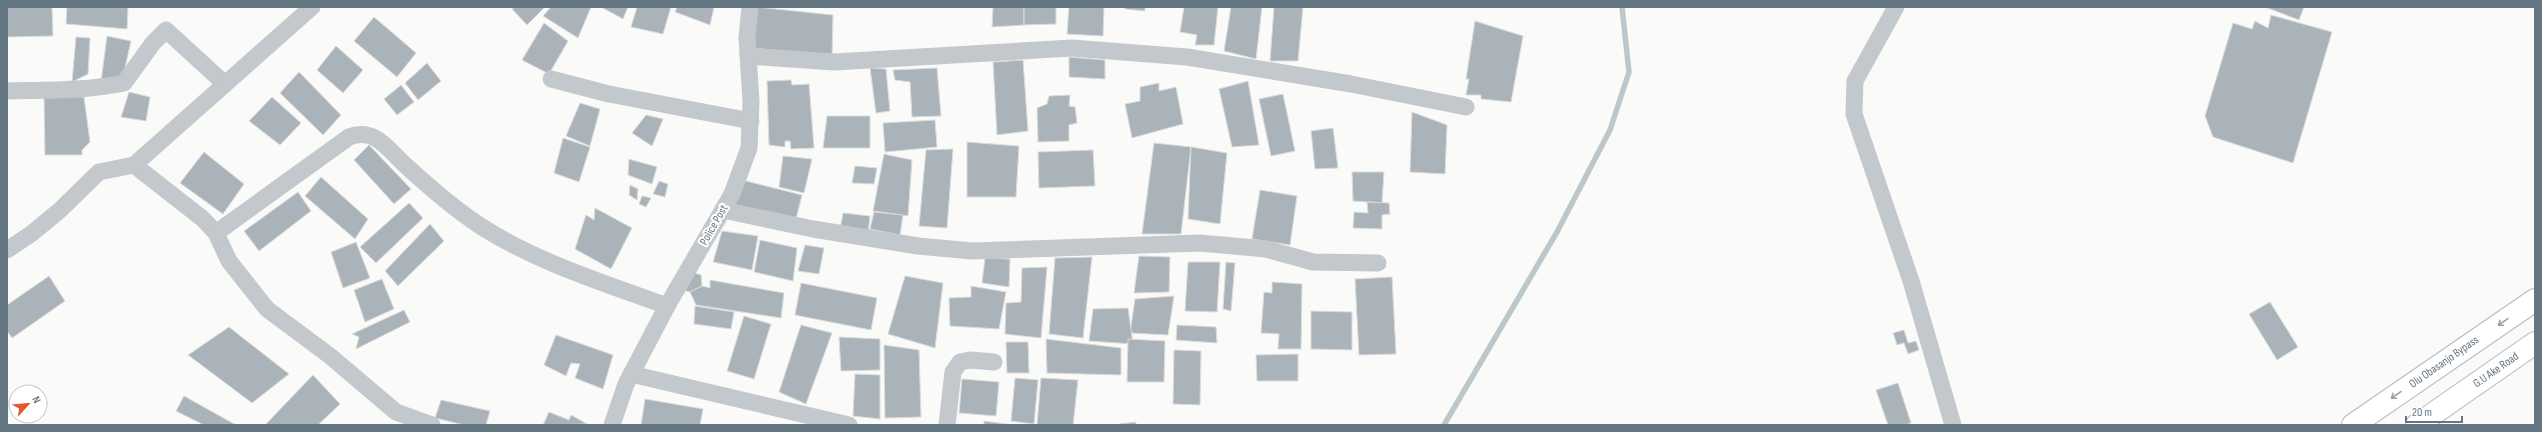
<svg xmlns="http://www.w3.org/2000/svg" width="2542" height="432" viewBox="0 0 2542 432" font-family="'Sofia Sans Condensed',sans-serif">
	<rect width="100%" height="100%" fill="#fafaf8"/>
	<g fill="none" stroke-linecap="round" stroke-linejoin="round">
		<polyline stroke="#bbc7cb" stroke-width="5.5" points="1444,425 1557,232 1610,130 1629,72 1622,7"/>
	</g>
	<g fill="#aab3b9" stroke="#dcdcda">
		<polygon points="7,7 52,7 53,36 7,37"/>
		<polygon points="67,7 128,7 127,29 66,24"/>
		<polygon points="515,7 545,7 527,25 512,9"/>
		<polygon points="551,7 591,7 578,38 543,16"/>
		<polygon points="601,7 628,7 623,19"/>
		<polygon points="637,7 671,7 663,34 631,27"/>
		<polygon points="677,7 714,7 710,25 675,12"/>
		<polygon points="756,7 833,15 832,56 752,48"/>
		<polygon points="993,7 1024,7 1024,25 992,27"/>
		<polygon points="1024,7 1056,7 1056,24 1024,25"/>
		<polygon points="1069,7 1104,7 1103,36 1067,34"/>
		<polygon points="1125,7 1145,7 1145,11 1125,9"/>
		<polygon points="1184,7 1218,7 1214,45 1195,45 1197,35 1180,32"/>
		<polygon points="1231,7 1262,7 1256,59 1224,51"/>
		<polygon points="1274,7 1303,7 1298,61 1270,61"/>
		<polygon points="2265,7 2304,7 2299,20"/>
		<polygon points="2271,15 2332,32 2293,163 2213,137 2205,116 2233,23 2252,29 2255,21 2268,28"/>
		<polygon points="374,17 416,53 397,77 354,41"/>
		<polygon points="1475,21 1523,36 1511,102 1481,99 1481,95 1466,95 1469,79 1466,79"/>
		<polygon points="544,23 568,41 549,74 522,60"/>
		<polygon points="107,36 131,41 123,77 101,82"/>
		<polygon points="76,37 90,38 88,74 72,82"/>
		<polygon points="336,46 363,70 343,93 317,70"/>
		<polygon points="1069,57 1105,60 1105,79 1069,77"/>
		<polygon points="1023,60 1028,131 997,135 993,62"/>
		<polygon points="427,63 441,81 418,100 405,83"/>
		<polygon points="870,68 886,69 890,111 876,113"/>
		<polygon points="937,68 941,116 912,117 910,82 895,80 893,70"/>
		<polygon points="299,72 341,115 323,135 280,93"/>
		<polygon points="791,80 792,85 809,84 814,148 791,149 790,141 785,141 785,147 769,145 767,81"/>
		<polygon points="1248,81 1259,145 1232,147 1219,89"/>
		<polygon points="1159,83 1159,91 1176,87 1183,124 1132,138 1125,104 1140,101 1140,87"/>
		<polygon points="401,85 414,102 397,115 384,99"/>
		<polygon points="129,92 150,97 146,121 121,117"/>
		<polygon points="1283,94 1295,151 1271,156 1259,99"/>
		<polygon points="1070,95 1069,106 1075,107 1077,123 1069,125 1069,141 1038,142 1037,108 1047,104 1049,96"/>
		<polygon points="44,96 84,97 90,142 82,150 82,155 45,155"/>
		<polygon points="272,97 301,123 280,145 249,121"/>
		<polygon points="580,103 600,109 590,146 566,136"/>
		<polygon points="1412,112 1447,125 1445,174 1410,172"/>
		<polygon points="646,115 663,119 652,146 632,133"/>
		<polygon points="827,116 870,116 870,148 823,148"/>
		<polygon points="935,120 937,147 885,152 883,123"/>
		<polygon points="1333,128 1338,168 1315,169 1311,131"/>
		<polygon points="563,138 590,147 579,182 554,173"/>
		<polygon points="967,142 1019,146 1016,197 967,197"/>
		<polygon points="1154,143 1191,147 1181,234 1142,234"/>
		<polygon points="369,145 411,189 394,204 354,160"/>
		<polygon points="1191,147 1227,153 1220,224 1188,219"/>
		<polygon points="953,149 947,228 919,226 926,150"/>
		<polygon points="1093,150 1095,186 1039,188 1038,152"/>
		<polygon points="204,152 244,184 223,214 180,183"/>
		<polygon points="884,154 912,160 908,216 873,211"/>
		<polygon points="783,156 812,159 804,193 779,187"/>
		<polygon points="629,159 657,167 652,184 628,175"/>
		<polygon points="855,166 877,168 874,184 852,183"/>
		<polygon points="1352,172 1384,172 1382,203 1353,201"/>
		<polygon points="321,177 368,219 355,239 305,196"/>
		<polygon points="742,180 802,195 795,223 733,208"/>
		<polygon points="659,181 668,184 665,197 653,194"/>
		<polygon points="630,185 638,189 637,200 629,195"/>
		<polygon points="1260,190 1297,196 1290,245 1252,239"/>
		<polygon points="298,192 311,211 259,251 244,231"/>
		<polygon points="642,196 651,198 646,207 639,204"/>
		<polygon points="1367,202 1389,203 1390,214 1382,215 1382,229 1353,228 1354,212 1368,213"/>
		<polygon points="409,203 423,218 376,263 360,247"/>
		<polygon points="595,208 632,228 611,269 575,249 586,215 594,220"/>
		<polygon points="874,212 903,215 900,235 870,229"/>
		<polygon points="843,213 870,216 868,234 840,229"/>
		<polygon points="430,224 444,241 398,286 385,271"/>
		<polygon points="722,231 758,236 752,270 713,262"/>
		<polygon points="760,240 797,248 793,281 754,272"/>
		<polygon points="356,242 370,278 343,288 331,252"/>
		<polygon points="805,245 824,248 819,274 798,271"/>
		<polygon points="1139,256 1170,257 1169,292 1134,293"/>
		<polygon points="1092,257 1083,338 1049,334 1055,258"/>
		<polygon points="985,258 1010,259 1009,287 982,283"/>
		<polygon points="1188,262 1220,262 1217,312 1185,311"/>
		<polygon points="1226,262 1235,263 1231,311 1223,309"/>
		<polygon points="1047,267 1041,338 1005,334 1006,303 1021,302 1022,268"/>
		<polygon points="689,271 701,275 702,286 690,292 680,289"/>
		<polygon points="49,276 65,301 12,338 7,331 7,305"/>
		<polygon points="905,276 943,283 935,348 888,334"/>
		<polygon points="1392,277 1396,354 1359,355 1355,279"/>
		<polygon points="382,279 394,309 365,322 354,290"/>
		<polygon points="710,280 784,293 781,318 696,305 690,292 702,286 710,288"/>
		<polygon points="1272,282 1302,284 1301,349 1278,349 1279,334 1261,333 1264,292 1272,293"/>
		<polygon points="801,283 877,298 871,330 795,315"/>
		<polygon points="971,286 1006,292 999,329 950,326 949,298 971,297"/>
		<polygon points="1174,296 1168,335 1130,333 1135,299"/>
		<polygon points="2270,302 2298,347 2277,360 2249,314"/>
		<polygon points="695,306 734,312 731,329 694,324"/>
		<polygon points="1128,308 1133,344 1089,341 1093,309"/>
		<polygon points="404,310 410,322 356,349 359,337 352,334"/>
		<polygon points="1311,311 1352,312 1352,350 1311,349"/>
		<polygon points="744,316 771,324 754,379 727,371"/>
		<polygon points="801,325 832,333 806,404 779,392"/>
		<polygon points="1177,325 1216,327 1217,343 1176,340"/>
		<polygon points="229,327 289,374 252,403 188,355"/>
		<polygon points="1904,330 1908,343 1916,341 1919,350 1908,354 1904,343 1897,345 1893,333"/>
		<polygon points="556,335 613,355 603,389 575,378 580,364 571,363 566,376 544,365"/>
		<polygon points="839,337 880,339 880,370 841,371"/>
		<polygon points="1046,339 1121,348 1121,375 1047,373"/>
		<polygon points="1128,339 1165,341 1164,382 1127,382"/>
		<polygon points="1006,342 1028,342 1029,373 1007,373"/>
		<polygon points="884,345 919,350 921,417 885,418"/>
		<polygon points="1174,350 1201,351 1200,405 1173,404"/>
		<polygon points="1298,354 1298,381 1257,381 1256,355"/>
		<polygon points="855,374 880,375 880,419 853,416"/>
		<polygon points="313,375 340,404 318,425 265,425"/>
		<polygon points="1015,378 1038,380 1034,424 1011,421"/>
		<polygon points="1041,378 1078,380 1073,425 1037,425"/>
		<polygon points="962,379 999,382 996,416 959,413"/>
		<polygon points="1898,383 1911,423 1905,425 1888,425 1876,390"/>
		<polygon points="184,396 236,425 204,425 176,411"/>
		<polygon points="645,399 703,409 700,425 641,425"/>
		<polygon points="441,400 490,411 486,425 464,425 435,418"/>
		<polygon points="549,412 569,420 571,415 587,424 543,425"/>
		<polygon points="984,421 1013,425 984,425"/>
		<polygon points="1136,422 1136,425 1119,425 1119,424"/>
	</g>
	<g fill="none" stroke-linecap="round" stroke-linejoin="round">
		<g stroke="#b3babf" stroke-width="24">
			<g id="secondary">
				<polyline points="2353,425 2535,300"/>
				<polyline points="2417,425 2535,343"/>
			</g>
		</g>
		<g stroke="#c3c8cc" stroke-width="17">
			<polyline points="1896,7 1855,81 1854,114 1911,281 1953,425"/>
			<polyline points="748,56 834,62 1072,48 1187,57 1351,84 1466,107"/>
			<polyline points="551,79 609,94 751,121"/>
			<path d="M7,91C46,90 86,91 124,83L153,43L166,30L225,84"/>
			<polyline points="134,165 203,219 216,233 229,261 267,309 330,356 396,412 432,425"/>
			<polyline points="723,210 813,229 918,246 972,251 1200,243 1266,249 1313,262 1378,263"/>
			<path d="M216,233L349,137C374,127 387,148 404,164C429,187 454,209 482,227C539,263 604,283 667,306"/>
			<polyline points="7,250 31,234 59,211 99,172 134,165 312,7"/>
			<polyline points="631,374 849,425"/>
			<polyline points="612,425 626,384 667,306 732,194 749,148 751,102 747,38 750,7"/>
			<polyline points="947,425 953,372 960,362 970,360 994,362"/>
		</g>
		<use href="#secondary" stroke="#fff" stroke-width="22"/>
	</g>
	<defs><path id="oneway-shaft" d="M-6 0H5M1.5-3L5.5 0L1.5 3" fill="none" stroke-width="1.6" stroke-linecap="round" stroke-linejoin="round"/></defs>
	<g stroke="#939fa8">
		<use href="#oneway-shaft" transform="translate(2503 322) rotate(145)"/>
		<use href="#oneway-shaft" transform="translate(2396 395) rotate(145)"/>
	</g>
	<g text-anchor="middle" dominant-baseline="central" stroke-width="4" stroke-linejoin="round" paint-order="stroke">
		<g font-size="12" fill="#657683" stroke="#fff">
			<text transform="translate(714 225) rotate(-60)">Police Post</text>
			<text transform="translate(2444 362) rotate(-35)">Olu Obasanjo Bypass</text>
			<text transform="translate(2496 370) rotate(-35)">G.U Ake Road</text>
		</g>
	</g>
	<rect width="2542" height="432" fill="none" stroke="#657683" stroke-width="16"/>
	<g transform="translate(28 404) rotate(63)"><circle r="19" fill="#ffffff" stroke="#c1c8cd"/>
	<path d="M0-3L7 15L0 10L-7 15Z" fill="#e4572e"/>
	<text y="-6" font-size="11" font-weight="bold" text-anchor="middle" fill="#657683">N</text>
	</g>
	<path d="M2406 416v6h56v-6" fill="none" stroke="#657683" stroke-width="2"/>
	<text x="2412" y="416" font-size="12" fill="#657683" stroke="#ffffff" stroke-width="3" paint-order="stroke">20 m</text>
</svg>
